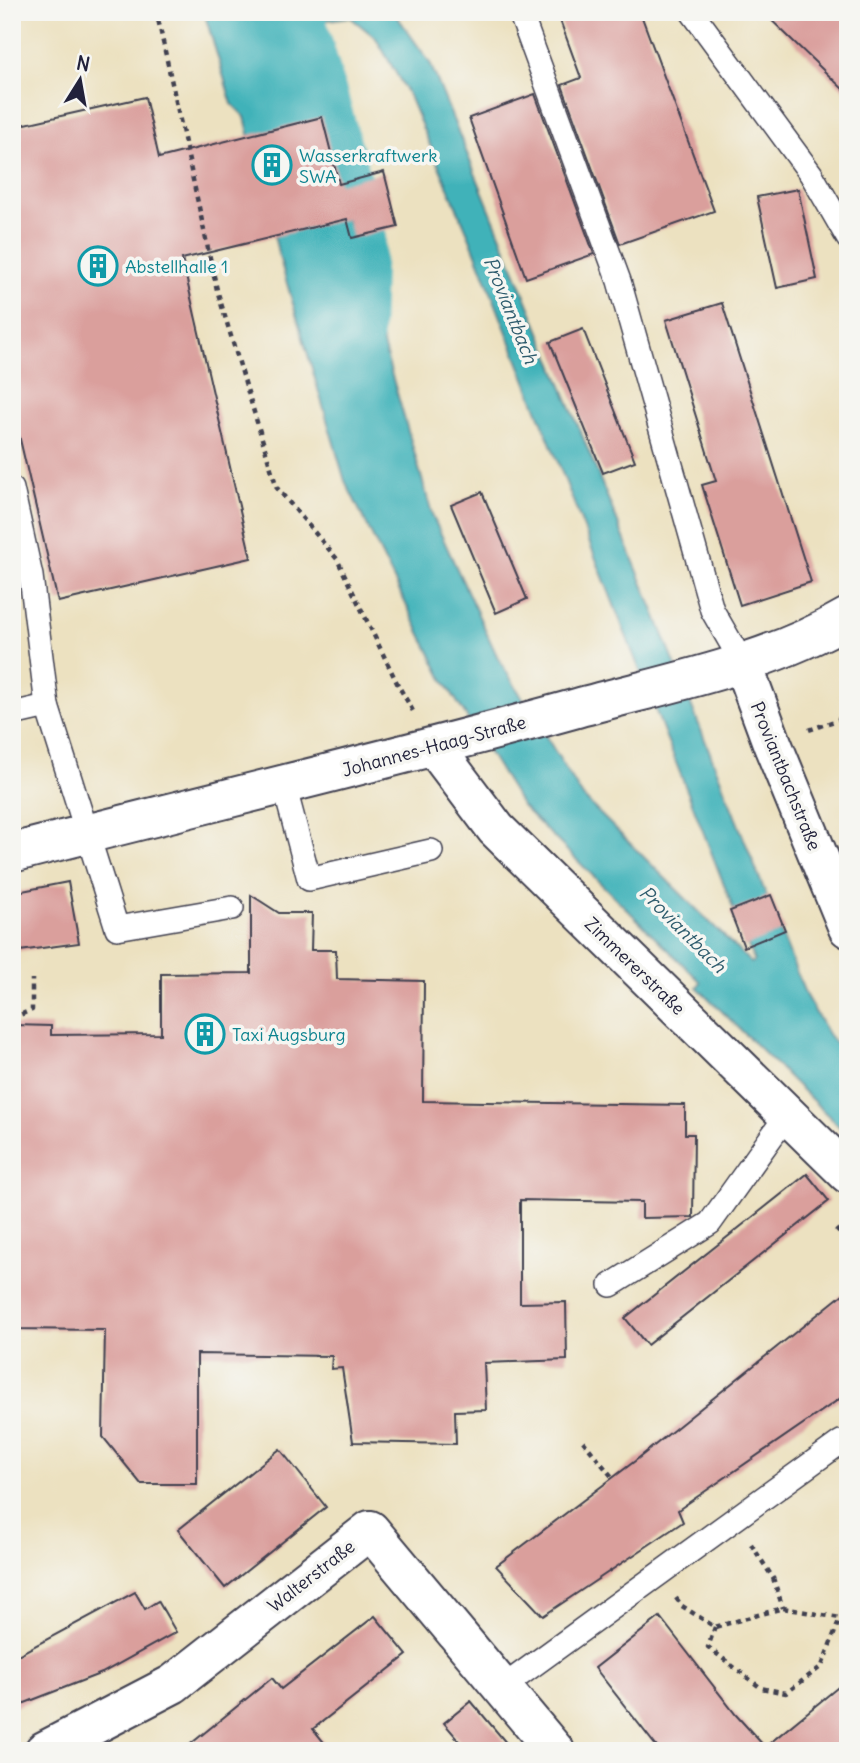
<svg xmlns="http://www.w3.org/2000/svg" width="860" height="1763" viewBox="0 0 860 1763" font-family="Delius,sans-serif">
	<rect width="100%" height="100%" fill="#f6f6f2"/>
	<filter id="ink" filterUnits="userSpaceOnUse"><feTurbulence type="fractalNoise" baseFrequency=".0143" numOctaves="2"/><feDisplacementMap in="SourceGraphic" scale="14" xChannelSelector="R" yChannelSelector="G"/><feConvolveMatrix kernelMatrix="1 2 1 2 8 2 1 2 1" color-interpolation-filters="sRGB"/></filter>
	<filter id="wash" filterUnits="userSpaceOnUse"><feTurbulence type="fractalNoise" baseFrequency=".00686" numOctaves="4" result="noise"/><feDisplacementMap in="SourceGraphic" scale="28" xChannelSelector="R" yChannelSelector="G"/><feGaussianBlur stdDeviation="1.57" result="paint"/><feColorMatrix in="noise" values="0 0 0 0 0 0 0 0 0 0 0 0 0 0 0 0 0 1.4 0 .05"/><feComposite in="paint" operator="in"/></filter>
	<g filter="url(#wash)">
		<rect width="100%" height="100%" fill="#ece1c0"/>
		<path fill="#41b2b9" stroke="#326a7a" stroke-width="2" fill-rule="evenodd" d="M204,12H394L430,63L658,621L806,996L828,1034L848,1059V1135L697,987L701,982L522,806L443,679L345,481L279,256L245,117L232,104ZM350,17L376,38L409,96L469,236L754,961L751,963L583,797L498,658L433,517L352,238L322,117L315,118L296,52L306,23Z"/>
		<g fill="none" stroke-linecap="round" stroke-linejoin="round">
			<g stroke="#41b2b9" stroke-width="42">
				<polyline points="292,12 306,23 351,181"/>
				<polyline points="362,334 365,235"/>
			</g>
		</g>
		<g id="blocks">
			<g fill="#da9f9c">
				<polygon points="557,12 640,12 714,211 620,244 562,85 581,78"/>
				<polygon points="763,12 848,12 848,94"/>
				<polygon points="535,94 594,254 526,278 469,118"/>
				<polygon points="145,97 159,158 322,117 339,184 384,172 398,227 352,238 347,219 182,259 251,558 58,602 12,405 12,127"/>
				<polygon points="798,189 817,279 777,288 757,197"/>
				<polygon points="722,303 811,582 740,605 702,485 716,481 666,320"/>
				<polygon points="583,329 635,461 603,473 550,342"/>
				<polygon points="482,492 527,599 496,613 451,505"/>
				<polygon points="68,882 79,943 12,952 12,893"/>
				<polygon points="251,895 279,913 312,913 311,950 336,950 337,979 424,981 423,1101 685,1105 685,1134 694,1134 693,1217 642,1218 642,1202 520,1200 520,1303 566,1302 567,1360 484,1363 486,1410 455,1411 456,1444 353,1442 342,1368 331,1369 332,1356 197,1354 197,1484 141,1484 103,1437 105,1330 12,1329 14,1025 51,1026 51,1035 161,1034 161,974 251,973"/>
				<polygon points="771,895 785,930 744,947 730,911"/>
				<polygon points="807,1174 829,1201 647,1345 625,1318"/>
				<polygon points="848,1290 848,1393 678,1510 683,1522 543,1616 496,1566 635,1461"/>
				<polygon points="280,1449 326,1507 225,1588 178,1530"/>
				<polygon points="135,1592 145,1609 158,1601 176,1632 102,1673 12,1708 12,1658"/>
				<polygon points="375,1616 407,1655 313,1729 331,1751 182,1751 272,1678 281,1689"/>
				<polygon points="660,1617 736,1715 765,1747 848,1679 848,1751 660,1751 595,1668"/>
				<polygon points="471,1701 513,1751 468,1751 444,1723"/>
			</g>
		</g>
	</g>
	<g filter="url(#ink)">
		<use href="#blocks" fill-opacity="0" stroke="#403f4f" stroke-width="2"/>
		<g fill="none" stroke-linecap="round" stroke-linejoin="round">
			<g stroke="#403f4f" stroke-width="26">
				<g id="service">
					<polyline points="520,12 619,281 712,610 742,662"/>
					<polyline points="692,12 811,174 848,238"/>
					<polyline points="12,489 31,576 47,706 117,928 232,908"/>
					<polyline points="12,714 47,706"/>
					<polyline points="284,785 309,879 431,851"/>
					<polyline points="611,1285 710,1223 787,1115"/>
					<polyline points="503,1687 841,1442 848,1448"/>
				</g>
			</g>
			<g stroke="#403f4f" stroke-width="42">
				<g id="minor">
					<polyline points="742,662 772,743 848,928"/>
					<polyline points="435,748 496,829 848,1174"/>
					<path d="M12,853C201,804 390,760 577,708C668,683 766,665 848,617"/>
					<polyline points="44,1751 173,1684 370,1530 555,1751"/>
				</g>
			</g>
			<g stroke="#403f4f" stroke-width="4.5" stroke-dasharray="5 5" stroke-linecap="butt">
				<polyline points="154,12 158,19 217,290 277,488 337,559 398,685 413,711"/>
				<polyline points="809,730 848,716"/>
				<polyline points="12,1018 32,1010 32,979"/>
				<polyline points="836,1229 848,1242"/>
				<polyline points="583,1441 613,1478"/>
				<polyline points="751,1544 773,1578 783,1608"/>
				<polyline points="676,1598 682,1606 715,1627 783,1608 840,1618 848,1611"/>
				<polyline points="715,1627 708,1647 761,1688 786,1693 822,1666 840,1618"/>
			</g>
			<use href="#service" stroke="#fff" stroke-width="23"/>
			<use href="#minor" stroke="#fff" stroke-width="38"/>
		</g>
	</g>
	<defs>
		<g id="building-ring" transform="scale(2.0125)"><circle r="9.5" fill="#f6f6f2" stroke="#0f9aa8" stroke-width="1.5"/><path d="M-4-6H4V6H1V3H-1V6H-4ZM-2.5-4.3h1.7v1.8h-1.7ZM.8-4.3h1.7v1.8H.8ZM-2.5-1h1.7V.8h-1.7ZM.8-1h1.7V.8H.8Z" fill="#0f9aa8"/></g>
	</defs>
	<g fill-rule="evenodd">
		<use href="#building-ring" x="272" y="165"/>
		<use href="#building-ring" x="98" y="266"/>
		<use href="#building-ring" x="205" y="1034"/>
	</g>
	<g text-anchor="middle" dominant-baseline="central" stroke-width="7" stroke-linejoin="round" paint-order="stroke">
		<g font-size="18" fill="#0d838f" stroke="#f6f6f2" text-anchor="start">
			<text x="299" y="155">Wasserkraftwerk<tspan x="299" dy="21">SWA</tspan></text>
			<text x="125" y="266">Abstellhalle 1</text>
			<text x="232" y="1034">Taxi Augsburg</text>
		</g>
		<g font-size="18" fill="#22223b" stroke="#f6f6f2">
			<text transform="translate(434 746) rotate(-15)">Johannes-Haag-Straße</text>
			<text transform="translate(786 776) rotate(68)">Proviantbachstraße</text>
			<text transform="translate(635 966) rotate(44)">Zimmererstraße</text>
			<text transform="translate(311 1576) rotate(-38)">Walterstraße</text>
		</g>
		<g font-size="19" font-style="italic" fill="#2e5c6d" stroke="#f6f6f2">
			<text transform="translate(511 310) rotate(68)">Proviantbach</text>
			<text transform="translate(683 929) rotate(45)">Proviantbach</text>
		</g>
	</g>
	<rect width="860" height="1763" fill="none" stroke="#f6f6f2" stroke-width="42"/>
	<g transform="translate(80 80) rotate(11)" stroke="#f6f6f2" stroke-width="5" paint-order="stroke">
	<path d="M0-5L12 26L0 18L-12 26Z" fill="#22223b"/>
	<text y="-10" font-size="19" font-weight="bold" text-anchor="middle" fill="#22223b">N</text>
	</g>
</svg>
